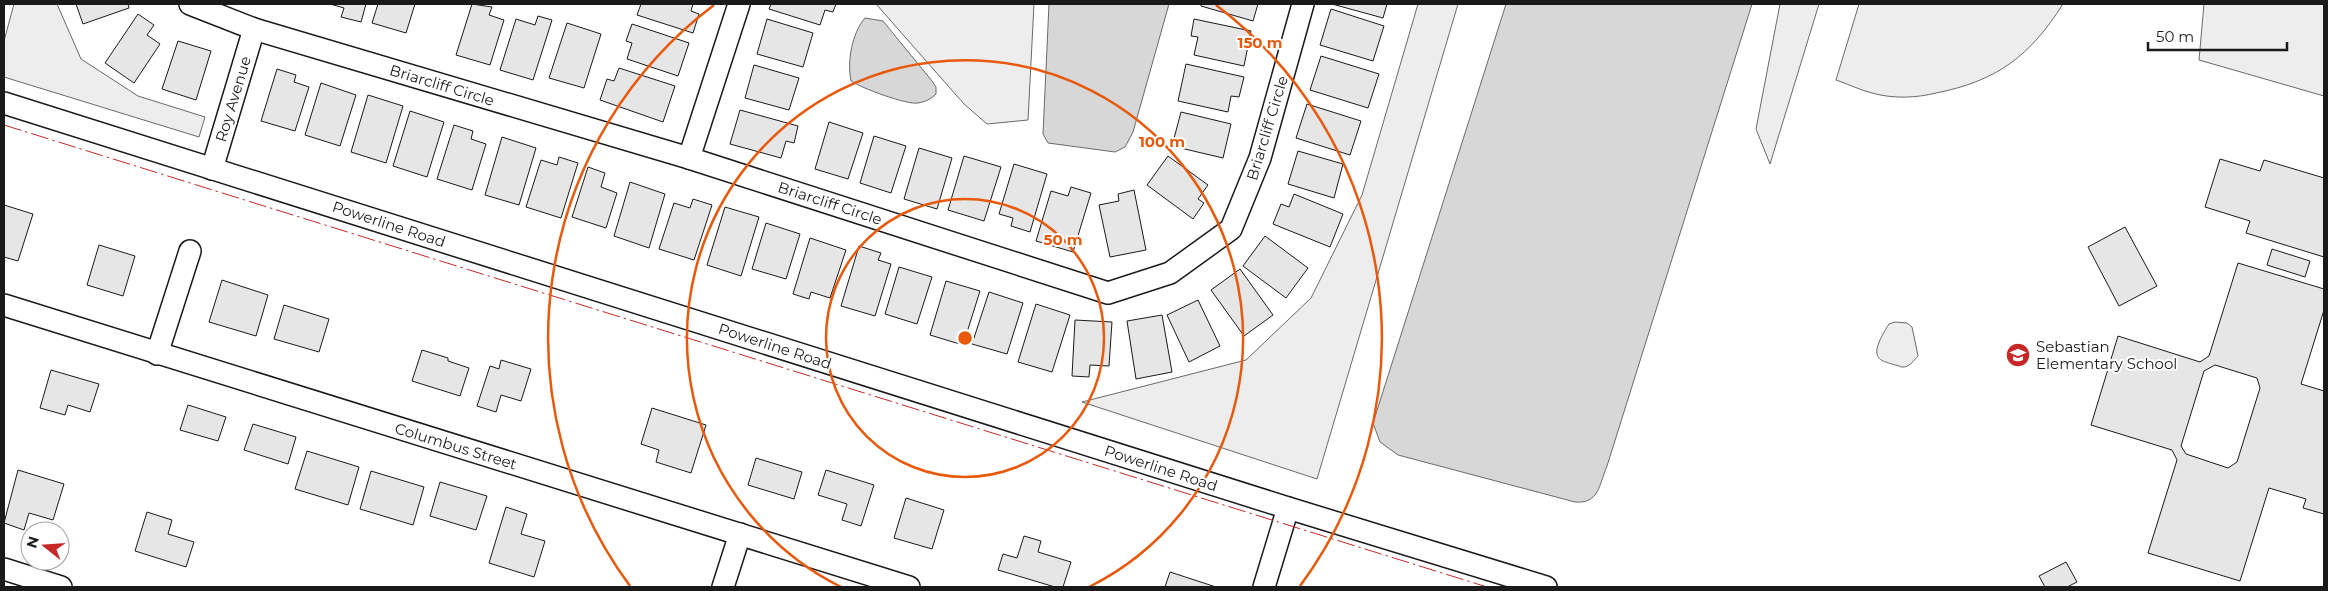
<svg xmlns="http://www.w3.org/2000/svg" width="2328" height="591" viewBox="0 0 2328 591" font-family="Montserrat,sans-serif">
	<rect width="100%" height="100%" fill="#fff"/>
	<g fill="#ededed" stroke="#6a6a6a">
		<polygon points="14,4 57,4 81,59 138,96 205,117 199,137 4,77 4,41"/>
		<polygon points="876,4 1034,4 1028,120 987,124 964,104"/>
		<polygon points="1418,4 1458,4 1317,479 1082,402 1246,360 1311,298 1362,195"/>
		<polygon points="1780,4 1819,4 1770,164 1756,129"/>
		<path d="M1859,4H2063C2030,56 1997,81 1936,93C1916,98 1893,99 1872,93C1860,90 1848,84 1836,80Z"/>
		<polygon points="2204,4 2324,4 2324,96 2199,60"/>
		<path d="M1895,322L1907,323L1912,327L1918,356C1914,360 1909,368 1902,367C1900,367 1898,365 1895,365C1886,362 1875,361 1877,349C1878,342 1885,330 1889,324Z"/>
	</g>
	<g fill="#d7d7d7" stroke="#6a6a6a">
		<polygon points="1049,4 1169,4 1133,132 1125,147 1115,152 1048,143 1043,134"/>
		<path d="M1506,4H1752L1607,466C1599,485 1599,504 1575,502L1398,455L1380,442L1373,423Z"/>
		<path d="M865,18L883,21L932,81L936,87V94C931,99 925,102 918,103C907,105 861,88 851,81C847,61 852,33 865,18Z"/>
	</g>
	<g fill="#e6e6e6" stroke="#1a1a1a" fill-rule="evenodd">
		<polygon points="76,4 128,4 129,8 83,24"/>
		<polygon points="330,4 366,4 361,22 341,17 344,8"/>
		<polygon points="378,4 415,4 406,33 372,23"/>
		<polygon points="472,4 492,7 489,15 504,20 490,65 456,55"/>
		<polygon points="641,4 693,4 691,11 699,14 693,33 637,15"/>
		<polygon points="771,4 836,4 833,12 825,10 820,25 769,9"/>
		<polygon points="1201,4 1258,4 1253,21 1201,6"/>
		<polygon points="1332,4 1387,4 1383,18"/>
		<polygon points="1331,9 1384,26 1373,61 1320,45"/>
		<polygon points="138,14 154,25 147,35 160,44 134,83 105,63"/>
		<polygon points="538,16 552,20 533,80 500,70 516,19 535,25"/>
		<polygon points="767,19 813,33 803,67 757,54"/>
		<polygon points="1194,19 1251,31 1244,66 1194,55 1198,37 1191,36"/>
		<polygon points="567,23 601,34 584,88 549,78"/>
		<polygon points="632,24 689,43 678,76 627,59 632,43 626,41"/>
		<polygon points="178,41 211,51 196,100 162,89"/>
		<polygon points="1321,56 1379,74 1368,108 1310,90"/>
		<polygon points="1186,64 1244,77 1239,97 1231,96 1228,112 1178,101"/>
		<polygon points="754,65 799,78 789,110 745,98"/>
		<polygon points="619,68 675,86 663,122 600,100 607,79 614,81"/>
		<polygon points="277,69 296,75 294,82 309,87 295,131 261,121"/>
		<polygon points="321,83 356,95 340,146 305,135"/>
		<polygon points="368,95 403,106 386,163 351,152"/>
		<polygon points="1307,104 1361,121 1350,155 1296,138"/>
		<polygon points="740,110 798,126 794,143 786,141 781,158 730,144"/>
		<polygon points="410,111 444,122 427,177 393,166"/>
		<polygon points="1181,112 1231,124 1223,158 1172,146"/>
		<polygon points="829,122 863,133 848,179 815,169"/>
		<polygon points="454,125 473,131 471,139 486,144 472,190 437,179"/>
		<polygon points="874,136 906,146 891,193 860,183"/>
		<polygon points="502,137 536,148 519,205 485,195"/>
		<polygon points="919,148 952,158 937,209 904,199"/>
		<polygon points="1298,151 1343,164 1334,198 1288,184"/>
		<polygon points="964,156 1001,167 984,221 948,210"/>
		<polygon points="1168,156 1208,185 1198,199 1204,203 1193,219 1147,185"/>
		<polygon points="559,157 578,163 561,218 526,207 541,160 557,165"/>
		<polygon points="2220,159 2260,171 2264,160 2324,178 2324,257 2246,233 2250,221 2205,207"/>
		<polygon points="1014,164 1047,174 1030,232 1011,226 1013,218 999,214"/>
		<polygon points="588,167 605,173 601,187 617,193 606,228 572,217"/>
		<polygon points="630,182 665,194 649,248 614,236"/>
		<polygon points="1071,187 1091,193 1073,252 1036,241 1051,191 1068,196"/>
		<polygon points="1134,190 1146,250 1110,257 1099,205 1119,201 1118,194"/>
		<polygon points="1294,194 1343,214 1330,247 1273,224 1281,204 1289,207"/>
		<polygon points="693,199 712,205 694,260 659,249 674,203 690,208"/>
		<polygon points="4,205 33,214 18,261 4,257"/>
		<polygon points="725,207 759,217 741,276 707,265"/>
		<polygon points="766,223 800,234 786,279 752,269"/>
		<polygon points="2125,227 2157,286 2119,306 2088,247"/>
		<polygon points="1265,236 1308,268 1286,298 1243,266"/>
		<polygon points="810,238 846,250 830,298 811,292 809,299 793,294"/>
		<polygon points="99,245 135,256 123,296 87,285"/>
		<polygon points="859,246 881,253 878,260 891,264 875,316 841,306"/>
		<polygon points="2272,249 2310,261 2305,277 2267,265"/>
		<path d="M2238,263L2324,289V310L2301,384L2324,391V514L2303,508L2306,499L2269,488L2240,581L2148,553L2177,460L2172,450L2091,425L2118,336L2200,362L2209,356ZM2215,365L2257,378L2260,388L2237,462L2228,468L2186,454L2181,446L2204,371Z"/>
		<polygon points="899,267 932,277 917,324 885,314"/>
		<polygon points="1240,269 1273,315 1244,336 1211,290"/>
		<polygon points="222,280 268,295 256,336 209,322"/>
		<polygon points="946,281 980,291 963,345 930,335"/>
		<polygon points="989,292 1023,303 1007,354 972,344"/>
		<polygon points="1198,300 1220,346 1189,362 1167,315"/>
		<polygon points="1036,304 1070,315 1052,372 1018,362"/>
		<polygon points="284,305 329,319 319,352 274,339"/>
		<polygon points="1162,315 1172,372 1136,379 1127,321"/>
		<polygon points="1075,320 1112,322 1109,366 1090,365 1089,377 1072,376"/>
		<polygon points="422,350 448,358 448,361 469,368 460,396 412,381"/>
		<polygon points="501,360 531,369 521,401 501,395 496,412 477,406 490,366 499,369"/>
		<polygon points="51,370 99,384 90,412 68,405 65,415 40,408"/>
		<polygon points="188,405 226,417 218,441 180,430"/>
		<polygon points="652,408 706,425 691,473 656,462 659,450 641,444"/>
		<polygon points="253,424 296,437 288,464 244,450"/>
		<polygon points="307,451 359,467 348,505 295,489"/>
		<polygon points="756,458 802,472 794,499 748,485"/>
		<polygon points="18,470 64,484 53,520 29,513 24,530 4,523"/>
		<polygon points="826,470 874,485 861,526 842,520 847,504 818,495"/>
		<polygon points="371,471 424,487 413,525 360,509"/>
		<polygon points="440,482 487,496 476,530 430,516"/>
		<polygon points="906,498 944,510 932,549 894,538"/>
		<polygon points="506,507 527,514 521,534 545,541 534,577 489,563"/>
		<polygon points="147,512 172,520 168,534 194,542 186,567 135,551"/>
		<polygon points="1024,536 1041,541 1038,552 1071,562 1063,587 1055,587 998,570 1003,554 1017,558"/>
		<polygon points="2066,562 2077,582 2067,587 2045,587 2039,576"/>
		<polygon points="1170,572 1216,587 1165,587"/>
	</g>
	<g fill="none" stroke-linecap="round" stroke-linejoin="round">
		<g stroke="#1a1a1a" stroke-width="24">
			<g id="minor">
				<polyline points="190,4 254,29 689,158 1108,293 1170,273 1231,229 1260,158 1303,4"/>
				<polyline points="4,103 1288,508 1546,587"/>
				<polyline points="689,158 739,4"/>
				<polyline points="212,169 254,29"/>
				<polyline points="4,305 909,587"/>
				<polyline points="157,354 190,251"/>
				<polyline points="4,569 61,587"/>
				<polyline points="723,587 740,534"/>
				<polyline points="1264,587 1288,508"/>
			</g>
		</g>
		<use href="#minor" stroke="#fff" stroke-width="21"/>
		<polyline stroke="#c62828" stroke-width="1" stroke-dasharray="18 4 2.5 4" stroke-linecap="butt" points="4,125 1487,587"/>
	</g>
	<g fill="none" stroke="#e8590c" stroke-width="2.5">
		<circle cx="965" cy="338" r="139"/>
		<path d="M841 587A278 278 0 1 1 1089 587"/>
		<path d="M630 586A417 417 0 0 1 714 5M1216 5A417 417 0 0 1 1300 586"/>
	</g>
	<defs>
		<g id="school-disc" transform="scale(1.25)"><circle r="9.5" fill="#c62828" stroke="#fff"/><path d="M0-5L7-2L0 1L-7-2ZM-4 1L0 2.5L4 1V4Q0 6-4 4Z" fill="#fff"/></g>
	</defs>
	<g fill-rule="evenodd">
		<use href="#school-disc" x="2018" y="355"/>
	</g>
	<g text-anchor="middle" dominant-baseline="central" stroke-width="4" stroke-linejoin="round" paint-order="stroke">
		<g font-size="15" fill="#1a1a1a" stroke="#fff">
			<text transform="translate(442 85) rotate(17)">Briarcliff Circle</text>
			<text transform="translate(233 99) rotate(-73)">Roy Avenue</text>
			<text transform="translate(1267 128) rotate(-73)">Briarcliff Circle</text>
			<text transform="translate(830 203) rotate(18)">Briarcliff Circle</text>
			<text transform="translate(389 224) rotate(18)">Powerline Road</text>
			<text transform="translate(775 346) rotate(18)">Powerline Road</text>
			<text transform="translate(456 446) rotate(17)">Columbus Street</text>
			<text transform="translate(1161 468) rotate(18)">Powerline Road</text>
		</g>
		<g font-size="15" fill="#1a1a1a" stroke="#fff" text-anchor="start">
			<text x="2036" y="346">Sebastian<tspan x="2036" dy="17">Elementary School</tspan></text>
		</g>
	</g>
	<circle cx="965" cy="338" r="8" fill="#e8590c" stroke="#fff" stroke-width="2.5"/>
	<g font-size="15" text-anchor="middle" font-weight="bold" fill="#e8590c" stroke="#fff" stroke-width="4" stroke-linejoin="round" paint-order="stroke">
		<text x="1260" y="48">150 m</text>
		<text x="1162" y="147">100 m</text>
		<text x="1063" y="245">50 m</text>
	</g>
	<rect width="2328" height="591" fill="none" stroke="#1a1a1a" stroke-width="10"/>
	<g transform="translate(45 546) rotate(287)"><circle r="24" fill="#ffffff" stroke="#a3a3a3"/>
	<path d="M0-4L9 19L0 12L-9 19Z" fill="#c62828"/>
	<text y="-8" font-size="14" font-weight="bold" text-anchor="middle" fill="#1a1a1a">N</text>
	</g>
	<path d="M2148 42v8h139v-8" fill="none" stroke="#1a1a1a" stroke-width="2.5"/>
	<text x="2156" y="42" font-size="15" fill="#1a1a1a" stroke="#ffffff" stroke-width="4" paint-order="stroke">50 m</text>
</svg>
